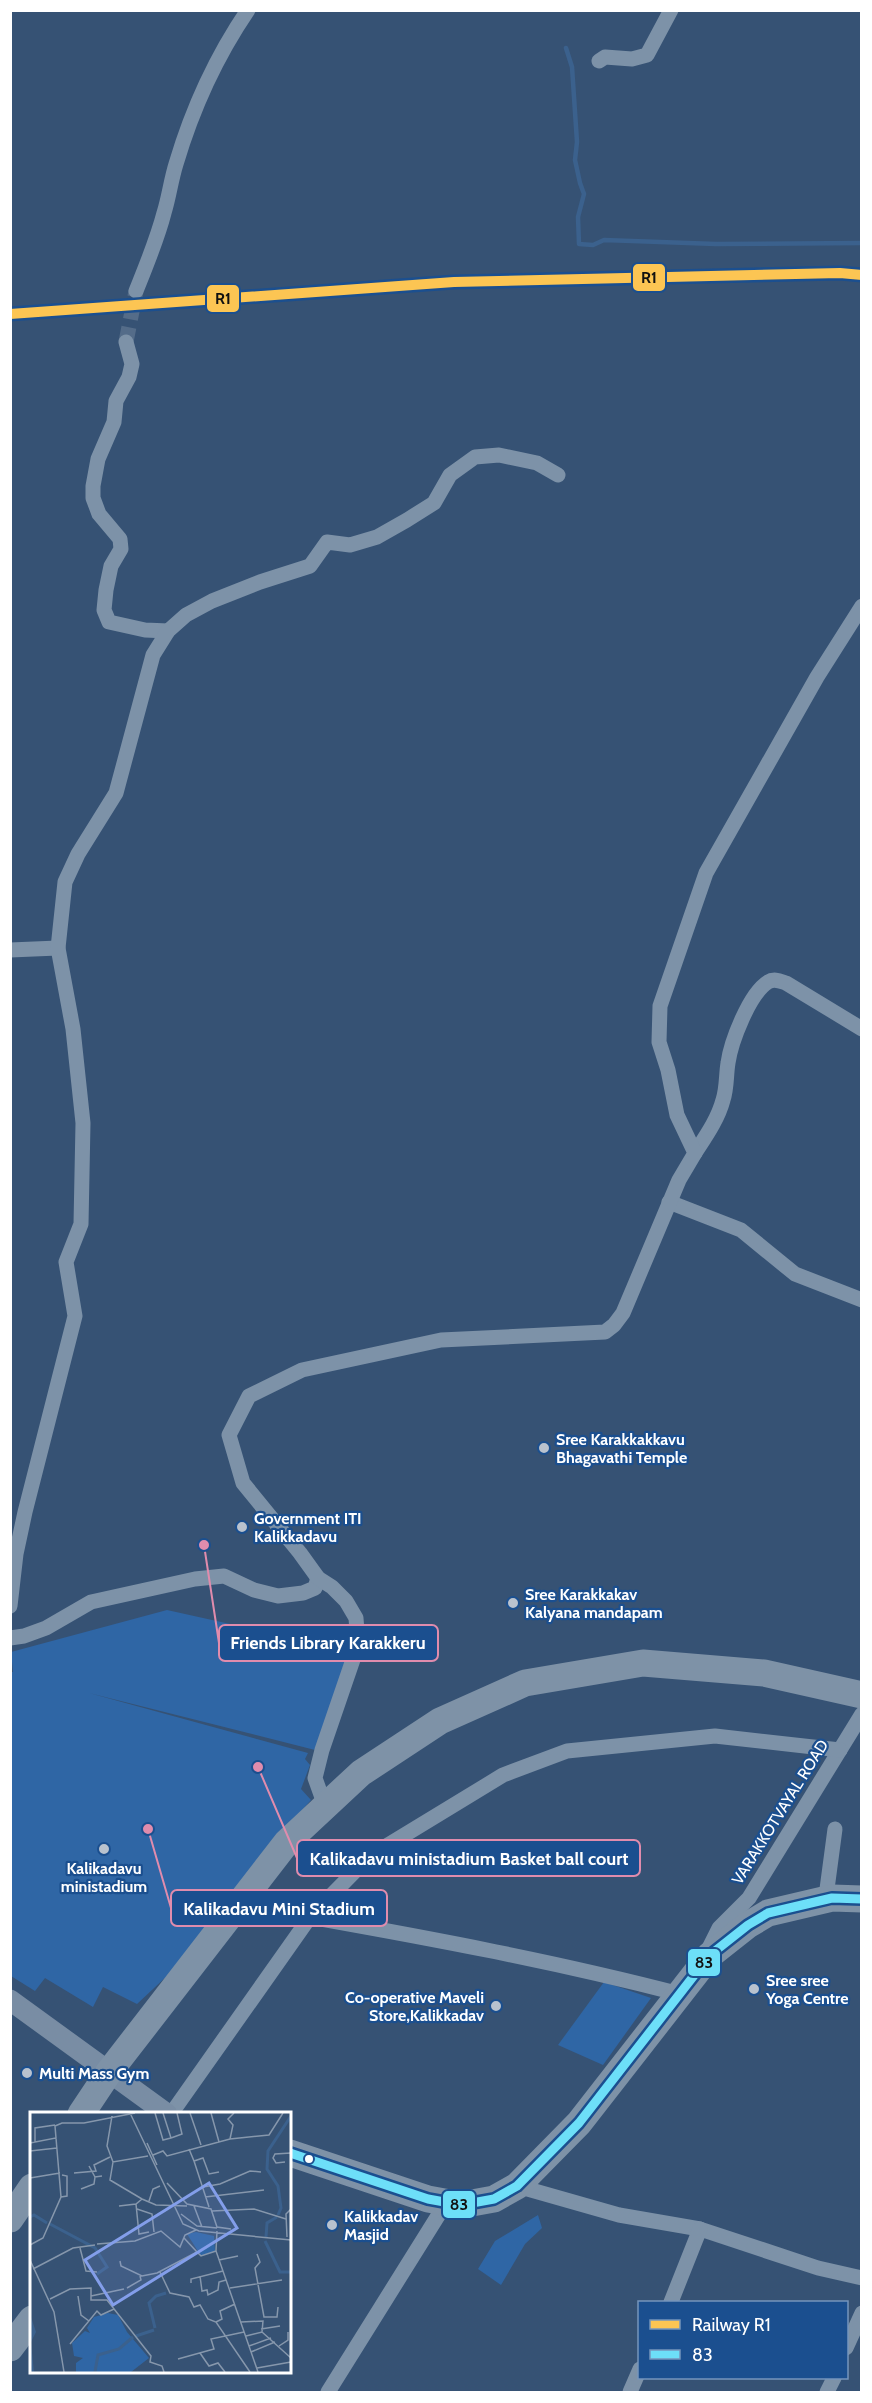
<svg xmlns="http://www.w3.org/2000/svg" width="872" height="2403" viewBox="0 0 872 2403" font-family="Cabin,sans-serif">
	<rect width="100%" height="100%" fill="#365274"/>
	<g fill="#2f66a5">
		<polygon points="167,1610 302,1640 348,1655 315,1750 89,1693 308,1753 305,1759 310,1765 301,1789 311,1800 259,1859 168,1975 137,2004 103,1987 93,2007 45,1978 35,1991 11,1976 10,1672 13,1672 11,1652"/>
		<polygon points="604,1982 651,1998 603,2065 558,2045"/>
		<polygon points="538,2215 542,2228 525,2244 501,2285 478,2269 495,2241"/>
	</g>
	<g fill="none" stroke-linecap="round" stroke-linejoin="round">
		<polyline stroke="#3b618d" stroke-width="4.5" points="566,48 572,67 577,142 575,160 580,183 584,194 578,217 579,244 593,245 604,240 716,244 862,243"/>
		<polyline stroke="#546c89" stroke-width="15" stroke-dasharray="15 8" stroke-linecap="butt" points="126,342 136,291"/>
		<g stroke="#7d92a8" stroke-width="15">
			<polyline points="599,61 605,57 632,59 647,55 671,10"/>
			<path d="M136,291C146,266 157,240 164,213C169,197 171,180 176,164C192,110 216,57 248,10"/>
			<polyline points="126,342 132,364 129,377 116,401 114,422 98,459 93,486 93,498 99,514 120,539 121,549 111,566 106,590 104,610 109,622 145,630 168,631"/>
			<polyline points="10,950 58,948"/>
			<path d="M695,1153C706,1136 718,1119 723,1100C727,1088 726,1075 728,1063C731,1042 749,994 768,982C774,978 780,981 786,983L862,1029"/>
			<polyline points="669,1202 741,1230 795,1274 862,1300"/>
			<polyline points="10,1606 16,1554 25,1512 75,1316 66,1262 81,1224 83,1123 73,1029 58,948 65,882 78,854 116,793 153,655 168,631 186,615 212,601 260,582 310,566 327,542 350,545 377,537 407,520 434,503 450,475 475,457 499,455 537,463 558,475"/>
			<polyline points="10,1638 24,1636 46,1628 91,1602 195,1579 224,1576 254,1590 278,1596 303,1593 315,1588 318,1578"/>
			<polyline points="325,1806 315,1778 322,1750 358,1645 356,1618 346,1601 332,1587 318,1578 300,1553 243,1483 229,1435 249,1396 302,1370 441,1340 605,1332 614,1325 623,1313 679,1180 695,1153 677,1115 668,1070 659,1042 660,1006 706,873 817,677 862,606"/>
			<polyline points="832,1898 827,1889 835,1829"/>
			<path d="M310,1917C434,1939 557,1962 680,1994"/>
			<polyline points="708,1950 719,1928 749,1898 862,1714"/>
			<polyline points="171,2114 310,1917 370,1856 503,1775 567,1751 715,1736 840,1750"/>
			<polyline points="517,2186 619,2215 700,2229 818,2268 862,2278"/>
			<polyline points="671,2302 700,2229"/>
			<polyline points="846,2348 862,2313"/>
			<polyline points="328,2392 446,2203"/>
			<polyline points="630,2392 640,2369"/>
			<polyline points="827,2392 834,2378"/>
		</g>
		<polyline stroke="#798da4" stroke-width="21" points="10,2000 167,2114"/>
		<g stroke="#7e92a7" stroke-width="27">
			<polyline points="81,2114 109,2072 287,1842 361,1773 440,1721 525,1683 643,1663 764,1673 862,1695"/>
			<polyline points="290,2153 428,2199 461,2205 494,2199 517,2186 579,2123 710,1955 748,1925 768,1913 832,1898 862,1899"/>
			<polyline points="10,2219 32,2187"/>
			<polyline points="10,2348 32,2319"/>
		</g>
		<g stroke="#1b4f8f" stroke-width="14">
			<polyline id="bus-1" points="290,2153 428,2199 461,2205 494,2199 517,2186 579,2123 710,1955 748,1925 768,1913 832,1898 862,1899"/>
		</g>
		<use href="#bus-1" stroke="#6ddff8" stroke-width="9"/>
		<g stroke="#1b4f8f" stroke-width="15">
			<polyline id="rail-1" points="10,314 454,282 840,273 862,275"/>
		</g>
		<use href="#rail-1" stroke="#fcc553" stroke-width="10"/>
	</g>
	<g fill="#b9c2ce" stroke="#1b4f8f" stroke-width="2">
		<circle cx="544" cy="1448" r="6"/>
		<circle cx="242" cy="1527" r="6"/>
		<circle cx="513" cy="1603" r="6"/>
		<circle cx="104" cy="1849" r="6"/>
		<circle cx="754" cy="1989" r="6"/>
		<circle cx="496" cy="2006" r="6"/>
		<circle cx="27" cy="2073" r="6"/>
		<circle cx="332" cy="2225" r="6"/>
	</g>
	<circle fill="#fff" stroke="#1b4f8f" stroke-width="2" cx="309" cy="2159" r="5"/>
	<g text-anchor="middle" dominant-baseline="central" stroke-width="4.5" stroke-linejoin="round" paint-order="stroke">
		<g font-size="16" font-weight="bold" fill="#fff" stroke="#1b4f8f" text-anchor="start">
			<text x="556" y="1439">Sree Karakkakkavu<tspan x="556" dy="18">Bhagavathi Temple</tspan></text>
			<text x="254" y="1518">Government ITI<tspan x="254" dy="18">Kalikkadavu</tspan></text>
			<text x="525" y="1594">Sree Karakkakav<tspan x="525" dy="18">Kalyana mandapam</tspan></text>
			<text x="104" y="1868" text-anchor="middle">Kalikadavu<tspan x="104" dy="18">ministadium</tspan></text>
			<text x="766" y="1980">Sree sree<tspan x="766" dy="18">Yoga Centre</tspan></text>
			<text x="484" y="1997" text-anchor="end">Co-operative Maveli<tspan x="484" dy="18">Store,Kalikkadav</tspan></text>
			<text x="39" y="2073">Multi Mass Gym</text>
			<text x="344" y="2216">Kalikkadav<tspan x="344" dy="18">Masjid</tspan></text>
		</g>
		<g font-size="16" fill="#fff" stroke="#1b4f8f">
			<text transform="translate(780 1812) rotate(-58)">VARAKKOTVAYAL ROAD</text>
		</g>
	</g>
	<g transform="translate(30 2112)">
		<rect width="261" height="261" fill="#365274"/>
		<path d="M166,120L184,124L185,139L171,144L157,122ZM78,201L88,203L97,220L119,246L101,260H46V251L53,246L44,244L42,231L55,219L60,221L57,216L64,205Z" fill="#2f66a5"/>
		<path d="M0,202L6,220L1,230L4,260L0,259Z" fill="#3b618d"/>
		<path fill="none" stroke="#3b618d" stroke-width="3" d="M248,103L251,96L248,74L237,57L238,39L261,4M0,105L4,103L17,111M20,112L65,136L77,155L67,162M236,125L237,111L247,105M235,129L250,160H261M125,216L119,191L126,184L136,181M106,224L124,218M65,260L68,243L89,237L103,225"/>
		<path fill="none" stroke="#8697ac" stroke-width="1.5" d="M100,1L153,112L169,119L261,128M125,1L133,28L141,26L133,1M160,1L171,33M181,1L189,30M82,4L77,34L83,50L118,44M141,26L152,22L147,1M200,27L203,13L198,7L204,1M5,30V16L25,13M0,31L26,26L25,14L32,11H54L105,1M117,31L127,53M159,37L164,49L173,46L179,62L189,60M0,39L27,36M123,43L133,39L137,44L200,27L239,23L253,1M164,49L179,95M83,50L80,68L112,87L126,93L157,94M255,50L246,51L243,46L245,42L261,41M59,54L65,65L72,64M44,61L66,59L64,53L80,45M0,66L30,61M137,71L157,92L181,97L187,115L201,117M173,75L190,72L220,59L231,60M51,77L64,72L65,65M31,85L37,84V64L32,63M175,85L234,78M119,89L123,77L130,74M106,92L109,122L119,120M89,94L106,92L112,87M164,94L172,115M107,97L122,102L124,120M182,99L224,97L256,107M151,102L167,114L187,116M187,119L186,139L228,260M257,125L256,102L261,97M154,126L167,140M67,132L105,129L131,119L150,135L155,123L166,118M0,133L13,126L31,85L26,26M50,136L56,159L67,160M227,142L230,150L225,156L234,205H247L248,195M0,148L24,200L34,260M189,148L208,144M90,149L91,154L112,164L127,161L167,140L171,144L186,139M3,157L43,136L65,133M130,160L140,181L159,185L164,195L170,193L178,207L186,210L220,260M170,164L172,179L177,178L178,183L188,178L189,170L196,168M161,171V167L193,159M97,176L111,168L110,164M200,176L252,168M48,184L51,203L59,209M61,184L94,177M20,187L40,177L61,176V188H77L121,244L120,250L132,254L134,260M186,210L192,207L190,199L205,192M211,210L233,209L232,220M231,217L250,214M216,224L232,220L261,246M40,232L67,199L71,203L84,197M219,234L241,226M249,234L258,228V220M221,240L245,230M170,241L179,254L188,251L195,260M148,247L184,237L181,227L214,220M227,256L261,250"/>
		<path fill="#839eea" fill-opacity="0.15" stroke="#839eea" stroke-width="3" d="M179,71L207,116L83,193L55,148Z"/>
		<rect width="261" height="261" fill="none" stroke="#fff" stroke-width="3"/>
	</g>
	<path fill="none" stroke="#e08cad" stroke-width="2" d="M204 1545L219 1643M258 1767L297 1858M148 1829L171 1908"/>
	<g fill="#e08cad" stroke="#1b4f8f" stroke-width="2">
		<circle cx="204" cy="1545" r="6"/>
		<circle cx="258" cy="1767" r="6"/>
		<circle cx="148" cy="1829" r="6"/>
	</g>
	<g fill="#1b4f8f" stroke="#e08cad" stroke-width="2">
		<rect x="219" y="1625" width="219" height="36" rx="6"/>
		<rect x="297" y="1840" width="343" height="36" rx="6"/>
		<rect x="171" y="1890" width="216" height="36" rx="6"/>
	</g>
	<g font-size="18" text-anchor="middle" font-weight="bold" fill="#fff">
		<text x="328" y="1649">Friends Library Karakkeru</text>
		<text x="469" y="1865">Kalikadavu ministadium Basket ball court</text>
		<text x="279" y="1915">Kalikadavu Mini Stadium</text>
	</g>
	<g stroke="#1b4f8f" stroke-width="2">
		<rect x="632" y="263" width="34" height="29" rx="6" fill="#fcc553"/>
		<rect x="206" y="284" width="34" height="29" rx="6" fill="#fcc553"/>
		<rect x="687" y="1948" width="34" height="29" rx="6" fill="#6ddff8"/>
		<rect x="442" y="2190" width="34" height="29" rx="6" fill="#6ddff8"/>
	</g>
	<g font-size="16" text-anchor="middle" font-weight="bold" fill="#111">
		<text x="649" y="283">R1</text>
		<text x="223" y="304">R1</text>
		<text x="704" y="1968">83</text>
		<text x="459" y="2210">83</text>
	</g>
	<rect width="872" height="2403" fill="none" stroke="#ffffff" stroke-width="24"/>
	<rect x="638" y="2301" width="210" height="78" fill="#1b4f8f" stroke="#7695bc" stroke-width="1.5"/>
	<rect x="650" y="2320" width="30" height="9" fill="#fcc553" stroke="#7695bc" stroke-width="1.5"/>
	<text x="692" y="2331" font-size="18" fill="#ffffff">Railway R1</text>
	<rect x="650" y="2350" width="30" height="9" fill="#6ddff8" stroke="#7695bc" stroke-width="1.5"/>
	<text x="692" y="2361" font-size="18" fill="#ffffff">83</text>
</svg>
